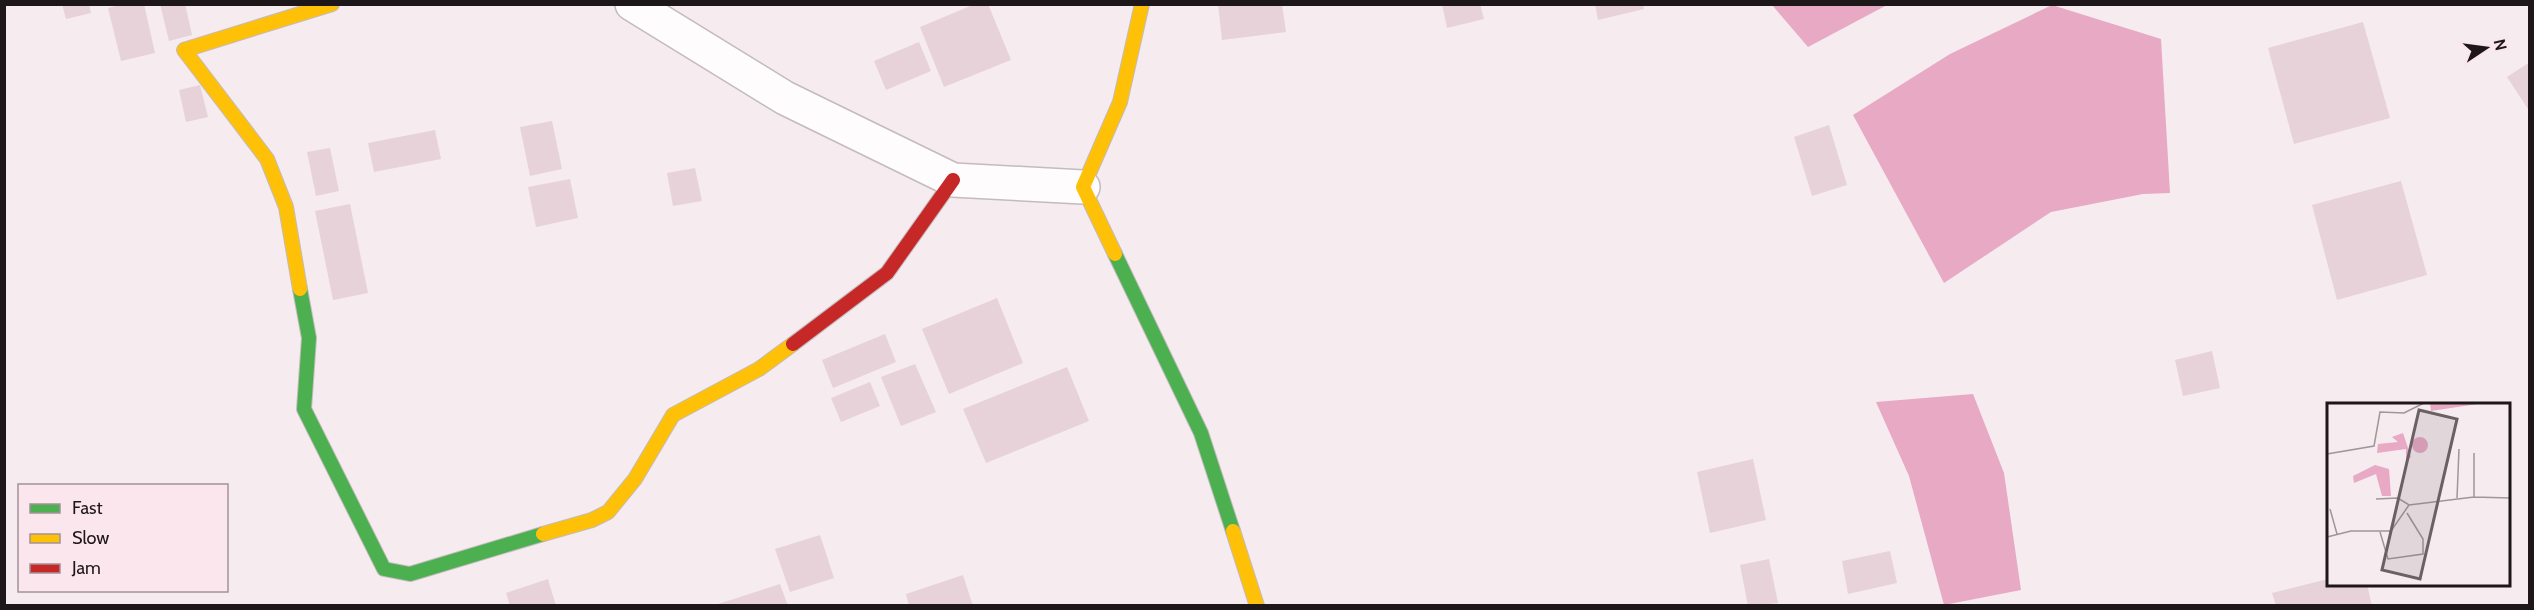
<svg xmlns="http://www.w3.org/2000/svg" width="2534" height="610" viewBox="0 0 2534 610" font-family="Cabin,sans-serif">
	<rect width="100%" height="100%" fill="#f6ebef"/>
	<g fill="#e7a9c4">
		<polygon points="1772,5 1887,5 1808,47"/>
		<polygon points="2052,5 2161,39 2170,193 2143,194 2051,212 1944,283 1853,115 1950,54"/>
		<polygon points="1973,394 2004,473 2021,590 1944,605 1909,476 1876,402"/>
	</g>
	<g fill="#e8d2da">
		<polygon points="62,4 89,4 91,13 66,19"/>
		<polygon points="123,4 144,4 155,53 121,61 108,8"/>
		<polygon points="160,4 185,4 192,35 169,41"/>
		<polygon points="975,4 988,4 1011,60 944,87 920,27"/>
		<polygon points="1218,4 1282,4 1286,32 1222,40"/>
		<polygon points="1442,4 1480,4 1484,19 1447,28"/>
		<polygon points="1595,4 1643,4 1644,9 1598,20"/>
		<polygon points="2363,22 2390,118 2294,144 2268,48"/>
		<polygon points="919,42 931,71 886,90 874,61"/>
		<polygon points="2530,62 2530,112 2507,77"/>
		<polygon points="200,85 208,117 186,122 179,90"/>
		<polygon points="552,121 562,169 530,176 520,127"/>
		<polygon points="1829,125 1847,185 1812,196 1794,137"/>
		<polygon points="435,130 441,159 374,172 368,143"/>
		<polygon points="330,148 339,191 316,196 307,152"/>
		<polygon points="695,168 702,201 673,206 667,173"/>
		<polygon points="570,179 578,218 536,227 528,187"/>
		<polygon points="2401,181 2427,275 2337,300 2312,205"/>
		<polygon points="350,204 368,293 333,300 315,211"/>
		<polygon points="997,298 1023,363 949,394 922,329"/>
		<polygon points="885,334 896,362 833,388 822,360"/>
		<polygon points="2212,351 2220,388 2183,396 2175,360"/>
		<polygon points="915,364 936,412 901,426 881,377"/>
		<polygon points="1067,367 1089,421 986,463 963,409"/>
		<polygon points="870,382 880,406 841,422 831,398"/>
		<polygon points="1753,459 1766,520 1710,533 1697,472"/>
		<polygon points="820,535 834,578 790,592 775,549"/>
		<polygon points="1890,551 1897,583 1848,594 1842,561"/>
		<polygon points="1769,559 1778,603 1748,606 1740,565"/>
		<polygon points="963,575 973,606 909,606 906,594"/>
		<polygon points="548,579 556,606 510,606 506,593"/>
		<polygon points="2328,579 2328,584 2367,584 2372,606 2276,606 2272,593"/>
		<polygon points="780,584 788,606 715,606 715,605"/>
	</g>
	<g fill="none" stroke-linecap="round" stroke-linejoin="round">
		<g stroke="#c3bbbe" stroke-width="36">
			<polyline id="street" points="632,4 785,98 953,180 1083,187"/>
		</g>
		<g stroke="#c3bbbe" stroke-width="16">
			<g id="fast">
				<polyline points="1115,254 1201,433 1233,531"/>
				<polyline points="300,289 309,338 304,409 384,569 410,574 543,534"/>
			</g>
		</g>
		<g stroke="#c3bbbe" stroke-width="16">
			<g id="slow">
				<polyline points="1115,254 1083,187 1120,102 1142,4"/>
				<polyline points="300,289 286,207 267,159 184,50 332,4"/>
				<polyline points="1233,531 1257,606"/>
				<polyline points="543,534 592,520 608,512 635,479 673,415 759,369 793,344"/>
			</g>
		</g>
		<g stroke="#c3bbbe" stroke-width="16">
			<polyline id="jam" points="793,344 887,273 953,180"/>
		</g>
		<use href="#street" stroke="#fefcfd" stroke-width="33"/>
		<use href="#fast" stroke="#4caf50" stroke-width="14"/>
		<use href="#slow" stroke="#ffc107" stroke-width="14"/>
		<use href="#jam" stroke="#c62828" stroke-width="14"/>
	</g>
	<g transform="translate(2327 403)">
		<rect width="183" height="183" fill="#f6ebef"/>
		<path d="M103,0H157L104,8ZM76,30L84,54L79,57V46L50,50L51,41L71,39L65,34ZM85 42a8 8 0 1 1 16 0a8 8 0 1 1-16 0ZM48,62L62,66L64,93H55L49,71L27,80L26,73Z" fill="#e7a9c4"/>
		<path fill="none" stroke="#a0969a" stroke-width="1.5" d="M147,50V94M0,51L47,43L53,9L77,10L97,0M130,95L132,46M49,96L71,95L82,102L147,94L183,95M3,106L10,131M53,129L61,156L96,151V136L80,110M0,134L24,128H64L82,102"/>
		<path fill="#6a6165" fill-opacity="0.15" stroke="#6a6165" stroke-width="3" d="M92,7L130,16L93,176L55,167Z"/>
		<rect width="183" height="183" fill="none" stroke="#1e171a" stroke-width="3"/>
	</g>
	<rect width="2534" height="610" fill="none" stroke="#1e171a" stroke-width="12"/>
	<rect x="18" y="484" width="210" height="108" fill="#fbe6ee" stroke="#a39399" stroke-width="1.5"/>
	<rect x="30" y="504" width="30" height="9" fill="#4caf50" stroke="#a39399" stroke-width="1.5"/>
	<text x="72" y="514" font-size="18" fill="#1e171a">Fast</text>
	<rect x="30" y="534" width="30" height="9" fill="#ffc107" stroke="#a39399" stroke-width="1.5"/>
	<text x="72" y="544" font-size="18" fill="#1e171a">Slow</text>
	<rect x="30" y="564" width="30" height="9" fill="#c62828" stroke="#a39399" stroke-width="1.5"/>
	<text x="72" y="574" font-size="18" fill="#1e171a">Jam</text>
	<g transform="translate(2486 48) rotate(77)" stroke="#fbe6ee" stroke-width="4.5" paint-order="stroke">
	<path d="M0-4.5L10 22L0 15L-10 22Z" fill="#1e171a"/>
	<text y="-9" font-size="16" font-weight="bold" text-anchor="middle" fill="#1e171a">N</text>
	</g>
</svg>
